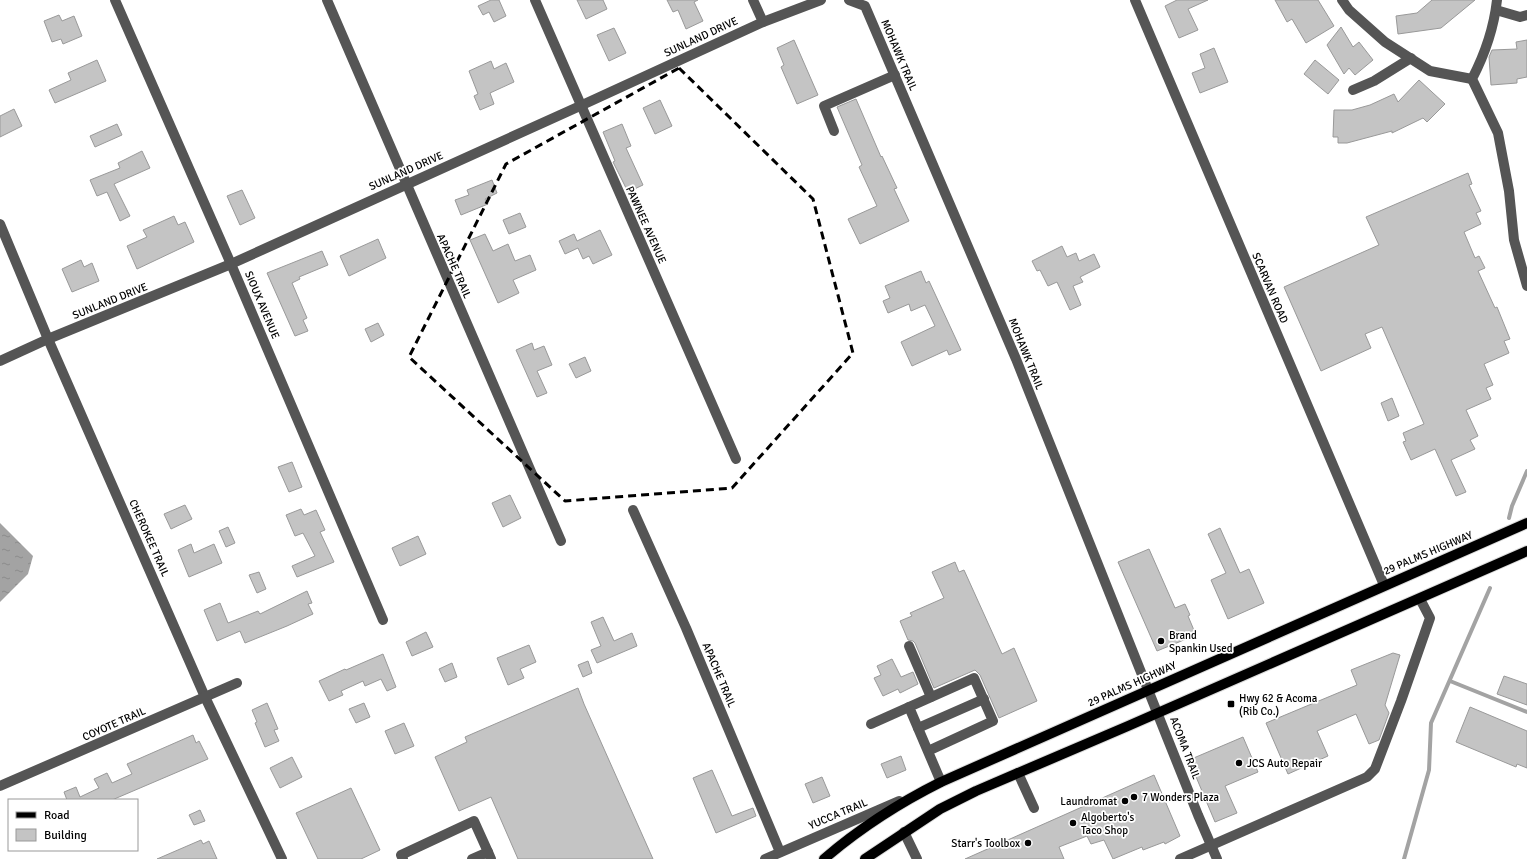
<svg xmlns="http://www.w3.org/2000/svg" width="1527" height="859" viewBox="0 0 1527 859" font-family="Signika,sans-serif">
	<defs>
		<pattern id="water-ripples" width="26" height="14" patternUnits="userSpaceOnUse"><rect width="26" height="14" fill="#a3a3a3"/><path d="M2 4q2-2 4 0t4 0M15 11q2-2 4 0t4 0" fill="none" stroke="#8b8b8b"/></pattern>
	</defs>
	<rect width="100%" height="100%" fill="#fff"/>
	<polygon fill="url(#water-ripples)" points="0,523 33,556 28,574 0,602"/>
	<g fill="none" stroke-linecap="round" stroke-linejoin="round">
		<g stroke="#a3a3a3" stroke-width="4">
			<polyline points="1509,518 1512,506 1527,471"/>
			<polyline points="1450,681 1527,712"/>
			<polyline points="1404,859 1429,770 1431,723 1490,588"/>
		</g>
	</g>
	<g fill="#c4c4c4" stroke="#999">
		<polygon points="491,0 499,0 506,16 494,22 489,12 483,15 478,6"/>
		<polygon points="577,0 603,0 607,9 586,19"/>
		<polygon points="667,0 698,0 694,2 703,21 686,29 678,10 673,12"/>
		<polygon points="1177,0 1208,0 1188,9 1198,30 1179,38 1165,6"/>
		<polygon points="1275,0 1318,0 1334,26 1306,43 1292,19 1287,22"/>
		<polygon points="1432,0 1475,0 1441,28 1398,34 1396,16 1417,13"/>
		<polygon points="59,15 62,21 74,16 82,36 63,44 61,39 52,42 44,21"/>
		<polygon points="1341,27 1353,47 1359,42 1373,60 1355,75 1349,68 1344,74 1327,45"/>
		<polygon points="614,28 626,53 609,61 597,35"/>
		<polygon points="794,40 818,95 797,104 781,67 784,65 777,48"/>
		<polygon points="1527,40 1527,77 1517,79 1517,83 1491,85 1489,57 1492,50 1517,49 1516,42"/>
		<polygon points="1214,48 1228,82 1200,93 1192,73 1205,68 1200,54"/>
		<polygon points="97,60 106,81 55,103 49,90 71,80 68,73"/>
		<polygon points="1315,60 1339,80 1328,94 1304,74"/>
		<polygon points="491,61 494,69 506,63 514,82 490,93 494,104 480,110 474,96 478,94 469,71"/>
		<polygon points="1419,80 1445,104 1427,122 1423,118 1392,133 1392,131 1347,143 1338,143 1338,137 1333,137 1334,110 1352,110 1370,105 1394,94 1398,102"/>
		<polygon points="856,99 881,157 882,156 897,188 894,189 909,221 860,244 848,219 877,206 859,167 862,165 837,107"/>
		<polygon points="660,100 672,126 655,134 643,108"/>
		<polygon points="14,109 22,126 0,137 0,116"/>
		<polygon points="117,124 122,135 95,147 90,136"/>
		<polygon points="622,124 631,146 626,148 643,185 628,192 613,162 615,161 603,132"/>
		<polygon points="142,151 150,168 114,184 130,216 120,221 107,192 97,196 90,180 120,168 118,163"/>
		<polygon points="1468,173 1472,184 1469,185 1481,211 1476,213 1481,224 1464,232 1475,258 1479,256 1485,268 1478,271 1495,308 1497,307 1510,339 1504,341 1509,353 1484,364 1493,385 1486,388 1491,399 1466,410 1478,436 1470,440 1475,449 1451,460 1466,492 1456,496 1435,449 1411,460 1403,442 1406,441 1403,433 1424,424 1382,327 1365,334 1371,348 1321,371 1284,287 1379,245 1366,217"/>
		<polygon points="492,180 497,193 485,199 488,204 461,215 455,200 469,195 467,190"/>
		<polygon points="242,190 255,218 240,225 227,196"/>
		<polygon points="520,213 526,227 509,234 503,220"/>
		<polygon points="174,216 178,225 185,222 194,242 137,269 127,246 147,237 143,230"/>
		<polygon points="600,230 612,255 593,264 589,256 583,259 578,248 565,254 559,241 574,234 577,241"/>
		<polygon points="485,234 493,251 508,244 515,261 530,255 536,270 513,280 519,293 498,303 470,240"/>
		<polygon points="378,239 386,258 349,276 340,256"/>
		<polygon points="1062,246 1067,257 1076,253 1079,261 1094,254 1100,267 1080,277 1083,282 1073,286 1081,305 1070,310 1057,282 1048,286 1040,270 1037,271 1032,261"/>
		<polygon points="322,251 328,265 299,277 300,279 292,283 307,318 303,320 308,331 295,336 267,273"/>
		<polygon points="81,260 84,267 92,263 99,281 72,292 62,269"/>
		<polygon points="921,271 926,283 929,281 961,350 949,355 947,350 912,366 901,342 935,326 925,305 911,311 909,304 888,313 883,301 890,298 885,286"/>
		<polygon points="378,323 384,335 371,342 365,329"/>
		<polygon points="532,343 534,350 544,346 552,365 537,371 547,393 537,397 516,350"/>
		<polygon points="585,357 591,371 576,378 569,364"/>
		<polygon points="1392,398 1399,416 1388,421 1381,403"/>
		<polygon points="292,462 302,487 289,492 278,467"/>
		<polygon points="510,495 521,518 503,527 492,503"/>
		<polygon points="185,505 192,519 171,529 164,514"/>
		<polygon points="301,509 304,515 316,510 325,530 320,532 334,562 297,577 292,566 315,556 303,533 295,536 286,515"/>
		<polygon points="228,527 235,543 226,547 219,531"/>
		<polygon points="1220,528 1240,573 1249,569 1264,603 1228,619 1211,580 1226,573 1208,534"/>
		<polygon points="418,536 426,554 400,566 392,548"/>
		<polygon points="191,544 194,553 214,544 222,563 189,577 178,550"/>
		<polygon points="1149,549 1175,608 1185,604 1190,615 1188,616 1196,635 1157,651 1118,562"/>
		<polygon points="955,562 959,572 964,570 1002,654 1014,648 1037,701 999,718 980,675 975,670 934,688 915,643 913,641 908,640 900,621 912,616 910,613 944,598 932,572"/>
		<polygon points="259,572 266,589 257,593 249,575"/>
		<polygon points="307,591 312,603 308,604 313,614 287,626 245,643 240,631 217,641 204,610 220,603 228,623 258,611 260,614"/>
		<polygon points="603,617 614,641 632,633 637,646 597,663 591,650 601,646 591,622"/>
		<polygon points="426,632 433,647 412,656 406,642"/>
		<polygon points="529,645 536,662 520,669 524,678 508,685 497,658"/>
		<polygon points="1393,653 1400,655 1385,705 1389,713 1379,740 1369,744 1356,714 1317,731 1328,756 1288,774 1266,723 1357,685 1351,670"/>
		<polygon points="383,654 396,687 387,691 381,679 365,686 363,681 341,691 343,695 329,701 319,681 345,669 346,670"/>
		<polygon points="892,659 901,677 913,672 918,684 900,693 898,689 883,696 874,678 881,675 877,666"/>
		<polygon points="588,661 592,673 583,677 578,665"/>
		<polygon points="452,663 457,677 445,682 439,669"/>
		<polygon points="1504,676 1527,684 1527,705 1497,694"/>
		<polygon points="578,688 584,704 653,859 518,859 491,797 459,811 435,757 467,742 465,737"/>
		<polygon points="267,703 278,729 274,730 279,741 265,747 255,723 257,722 252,710"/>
		<polygon points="364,703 370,717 356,723 349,709"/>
		<polygon points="1470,707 1527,731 1527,768 1517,764 1516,767 1456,742"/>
		<polygon points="404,723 414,746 395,754 385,731"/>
		<polygon points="193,735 196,743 199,741 208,759 112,800 67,800 64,792 76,787 80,797 99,788 94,779 107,773 112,783 132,774 127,764"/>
		<polygon points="1243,737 1258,772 1225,786 1237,813 1215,822 1189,760"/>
		<polygon points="901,756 906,770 887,778 881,764"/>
		<polygon points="292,757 302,777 280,788 270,768"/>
		<polygon points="712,770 732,816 753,808 756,816 716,833 693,778"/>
		<polygon points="1154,775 1180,836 1165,844 1164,842 1143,850 1142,847 1113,859 1104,840 1091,844 1087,836 1059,847 1064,859 965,859"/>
		<polygon points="822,777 830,796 813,803 805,784"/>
		<polygon points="351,788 380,850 361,859 318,859 296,813"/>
		<polygon points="200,810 205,821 194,825 189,815"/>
		<polygon points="201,840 203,844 209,841 217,859 157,859"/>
	</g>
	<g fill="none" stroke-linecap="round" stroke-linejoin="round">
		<g stroke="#dbdbdb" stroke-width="12">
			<g id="major">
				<path d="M824,859C860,828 899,803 941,782L1527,523"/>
				<polyline points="865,859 940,809 976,791 1128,726 1527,551"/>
			</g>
		</g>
		<g stroke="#555" stroke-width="10">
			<polyline points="115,0 231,264 383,620"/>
			<polyline points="327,0 561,541"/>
			<polyline points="535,0 736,459"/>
			<polyline points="753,0 763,22"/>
			<polyline points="849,0 865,6 1016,359 1198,815 1217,859"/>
			<polyline points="1135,0 1384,585"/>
			<polyline points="1342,0 1349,10 1385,42 1430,71 1472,79"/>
			<path d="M1497,0C1494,27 1485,54 1472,79L1498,133L1509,191L1514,240L1527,286"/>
			<polyline points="1496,10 1520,17 1527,15"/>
			<polyline points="1353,90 1374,81 1411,58"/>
			<polyline points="834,131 824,106 895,75"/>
			<polyline points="0,224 48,339 205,697 282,859"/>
			<polyline points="0,361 48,339 231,264 580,106 763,22 821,0"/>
			<polyline points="633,510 686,628 780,852"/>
			<polyline points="909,646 931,697"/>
			<polyline points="871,724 909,707"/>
			<polyline points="918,728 984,699"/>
			<polyline points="928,751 993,721 974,678 909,707 941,782"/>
			<polyline points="1018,773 1034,808"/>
			<polyline points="0,786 237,683"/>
			<polyline points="904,832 917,859"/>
			<polyline points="403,859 401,855 474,821 488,852"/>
			<polyline points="472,859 488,852 491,859"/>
			<polyline points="765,859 899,801"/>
			<polyline points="1180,859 1367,777 1375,769 1401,701 1430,618 1420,599"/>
		</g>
		<use href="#major" stroke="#000" stroke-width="10"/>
	</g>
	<path fill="none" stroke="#000" stroke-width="3" stroke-dasharray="8 5" stroke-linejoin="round" d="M679,68L813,199L853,353L732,488L565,501L409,357L506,164Z"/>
	<g fill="#000" stroke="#fff" stroke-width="1.5">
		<circle cx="1161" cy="641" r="4"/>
		<rect x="1227" y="700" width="8" height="8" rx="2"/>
		<circle cx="1239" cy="763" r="4"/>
		<circle cx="1134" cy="797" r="4"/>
		<circle cx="1125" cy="801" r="4"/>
		<circle cx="1073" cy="823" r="4"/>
		<circle cx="1028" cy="843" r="4"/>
	</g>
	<g text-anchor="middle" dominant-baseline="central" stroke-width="3.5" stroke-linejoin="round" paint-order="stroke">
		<g font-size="11" fill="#000" stroke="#fff">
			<text transform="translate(701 37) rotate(-25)">SUNLAND DRIVE</text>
			<text transform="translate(899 55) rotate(67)">MOHAWK TRAIL</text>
			<text transform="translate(406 171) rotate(-24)">SUNLAND DRIVE</text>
			<text transform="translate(646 225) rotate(66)">PAWNEE AVENUE</text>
			<text transform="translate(454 266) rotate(66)">APACHE TRAIL</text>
			<text transform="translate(1270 288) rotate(67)">SCARVAN ROAD</text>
			<text transform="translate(110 301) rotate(-22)">SUNLAND DRIVE</text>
			<text transform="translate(262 305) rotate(67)">SIOUX AVENUE</text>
			<text transform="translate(1026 354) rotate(68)">MOHAWK TRAIL</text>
			<text transform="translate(149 538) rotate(66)">CHEROKEE TRAIL</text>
			<text transform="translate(1428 553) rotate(-23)">29 PALMS HIGHWAY</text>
			<text transform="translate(719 675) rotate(67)">APACHE TRAIL</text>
			<text transform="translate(1132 684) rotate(-24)">29 PALMS HIGHWAY</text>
			<text transform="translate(114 724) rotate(-24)">COYOTE TRAIL</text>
			<text transform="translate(1185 748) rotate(69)">ACOMA TRAIL</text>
			<text transform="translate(838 814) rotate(-23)">YUCCA TRAIL</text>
		</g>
		<g font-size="11" fill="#000" stroke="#fff" text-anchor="start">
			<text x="1169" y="635">Brand<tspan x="1169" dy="13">Spankin Used</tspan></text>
			<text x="1239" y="698">Hwy 62 &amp; Acoma<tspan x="1239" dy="13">(Rib Co.)</tspan></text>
			<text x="1247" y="763">JCS Auto Repair</text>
			<text x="1142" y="797">7 Wonders Plaza</text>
			<text x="1117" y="801" text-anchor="end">Laundromat</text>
			<text x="1081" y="817">Algoberto's<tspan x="1081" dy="13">Taco Shop</tspan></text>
			<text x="1020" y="843" text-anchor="end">Starr's Toolbox</text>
		</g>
	</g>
	<rect x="8" y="799" width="130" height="52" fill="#ffffff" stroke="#999999"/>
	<rect x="16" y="812" width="20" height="6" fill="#000000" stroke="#999999"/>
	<text x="44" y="819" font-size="12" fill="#000000">Road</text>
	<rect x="16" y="829" width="20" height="12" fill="#c4c4c4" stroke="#999999"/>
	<text x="44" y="839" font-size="12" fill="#000000">Building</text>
</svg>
